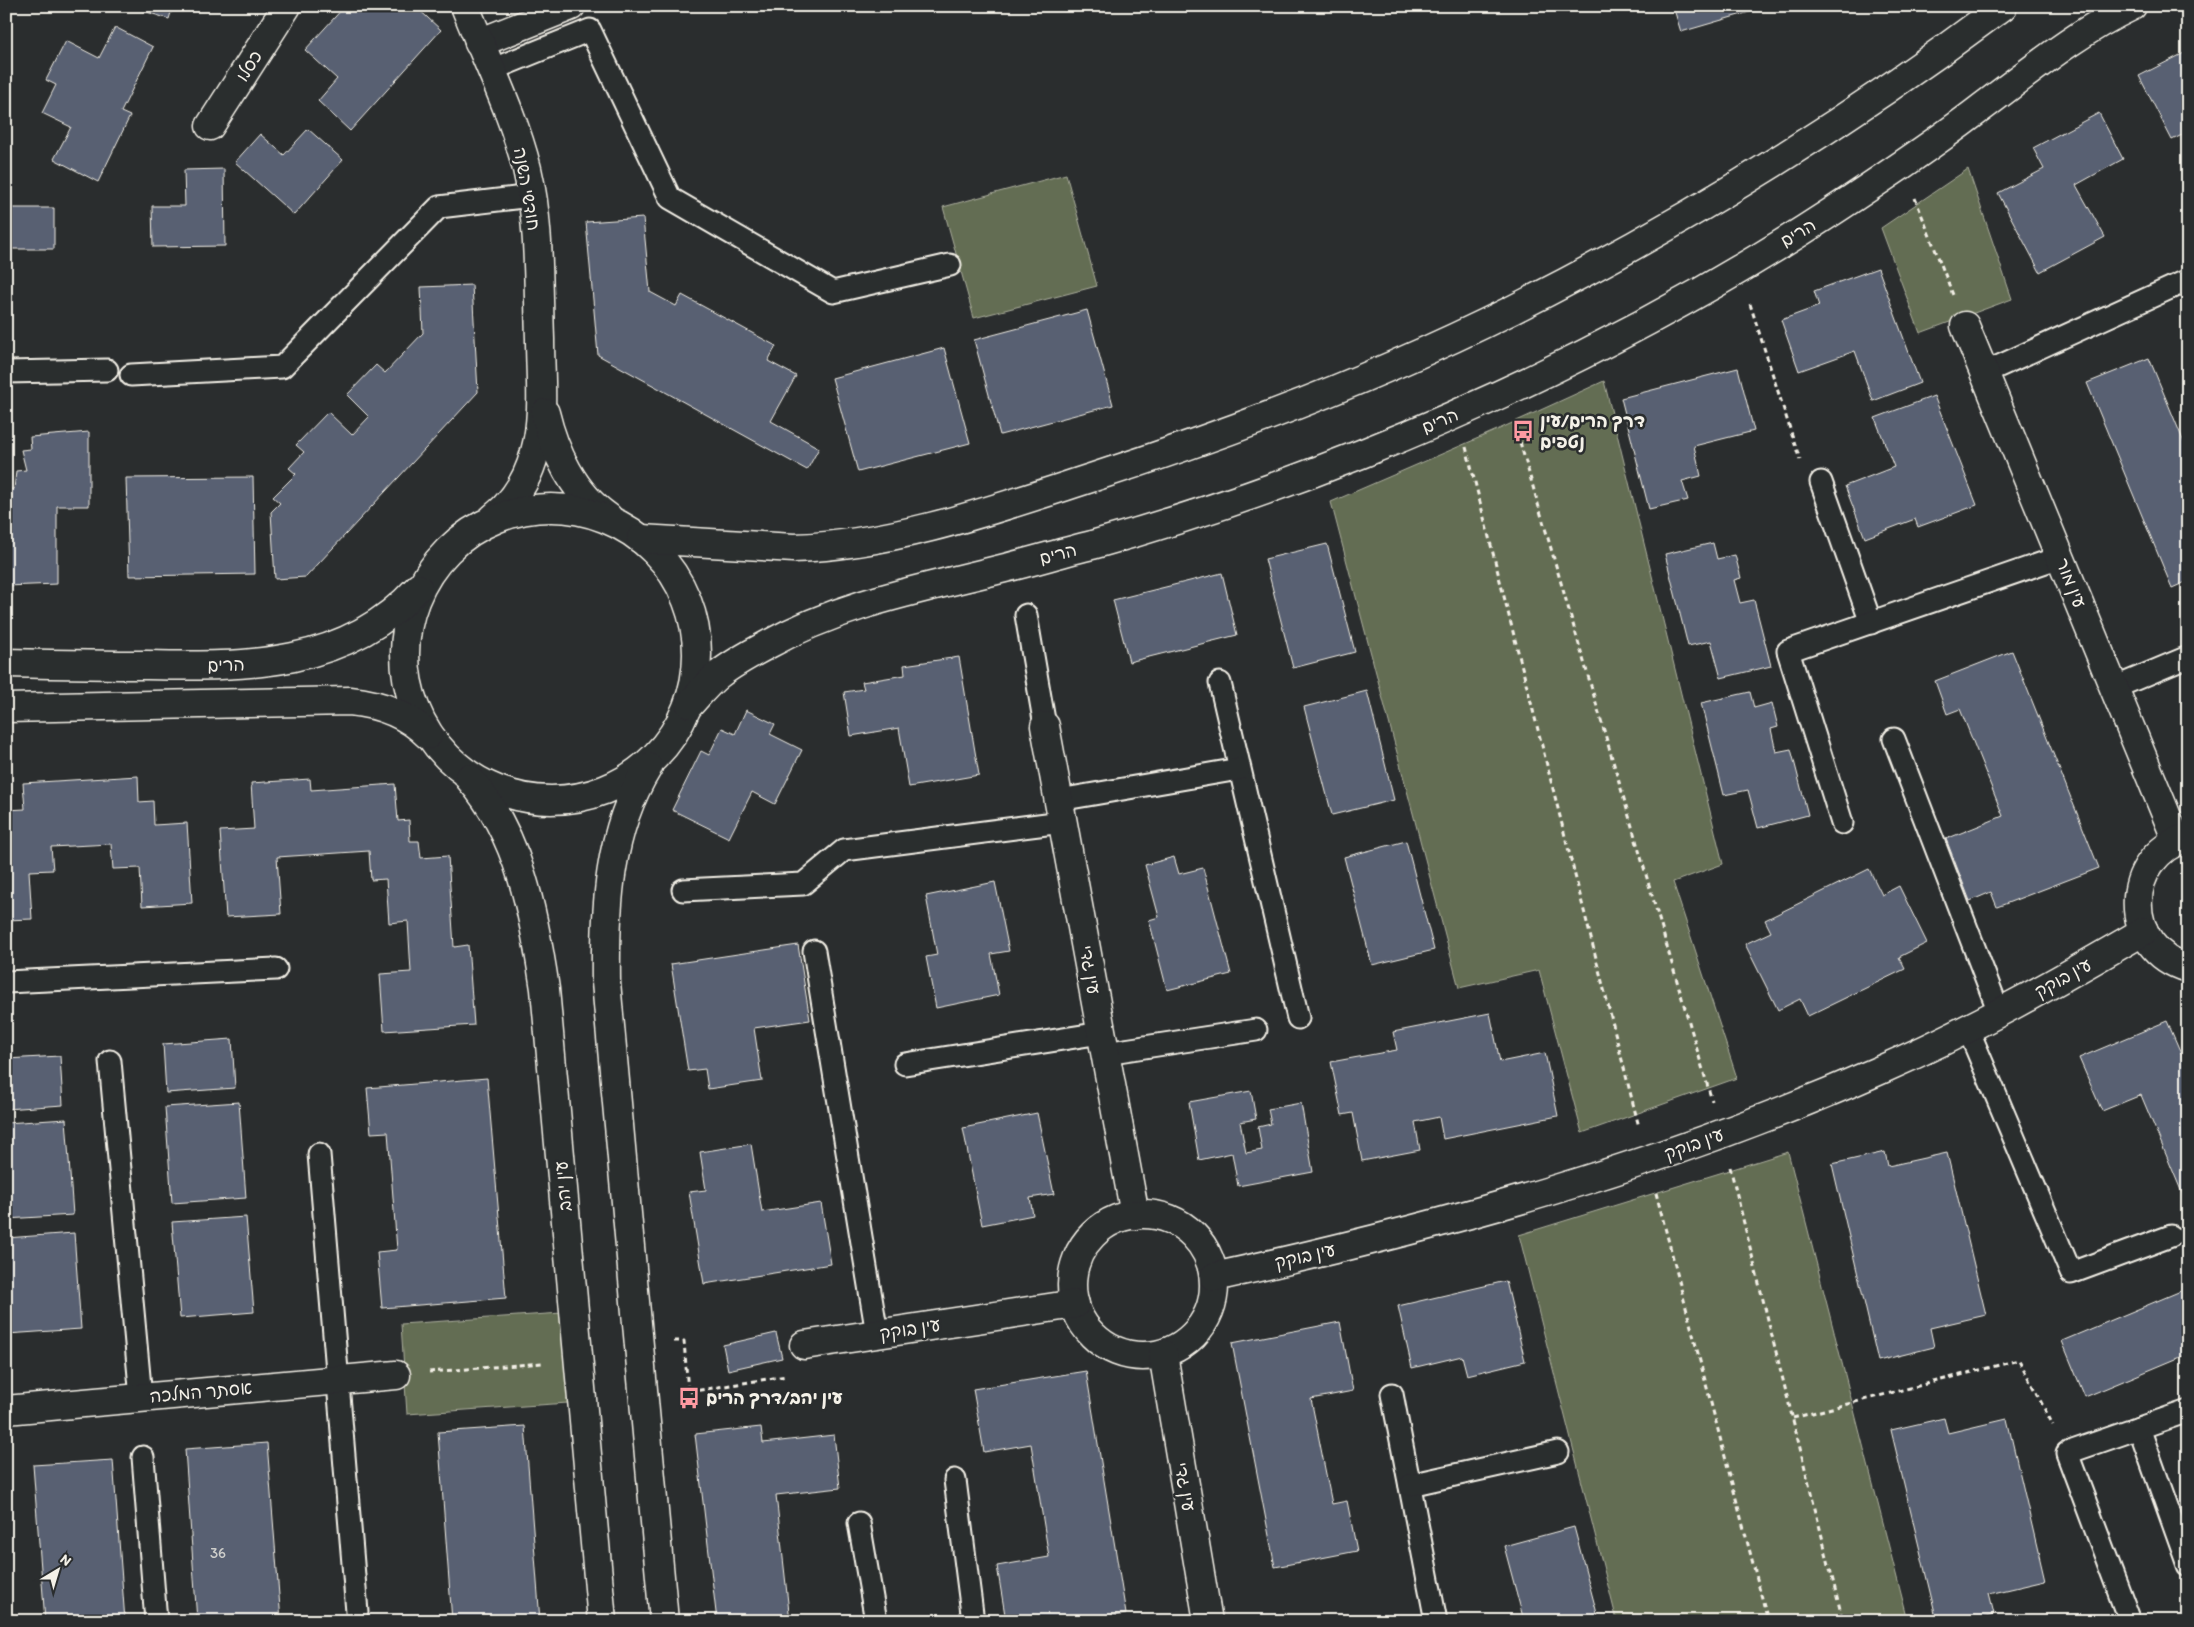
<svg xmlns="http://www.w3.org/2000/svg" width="2194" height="1627" viewBox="0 0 2194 1627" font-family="Itim,'Playpen Sans Hebrew',sans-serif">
	<rect width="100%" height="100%" fill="#2a2d2e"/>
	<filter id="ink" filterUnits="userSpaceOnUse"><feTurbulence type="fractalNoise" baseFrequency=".02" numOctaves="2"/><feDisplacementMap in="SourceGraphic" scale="10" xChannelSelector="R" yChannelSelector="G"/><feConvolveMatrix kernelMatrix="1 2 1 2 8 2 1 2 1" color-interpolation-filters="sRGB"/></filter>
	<g filter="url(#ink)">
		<g fill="#646d53" stroke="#acaf9e">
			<polygon points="1968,169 2012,299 1920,333 1881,228"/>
			<polygon points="1066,174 1097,286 974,318 943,207"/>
			<polygon points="1604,381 1723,864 1673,882 1737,1078 1582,1133 1539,970 1459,988 1331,502 1497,430"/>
			<polygon points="1788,1152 1908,1621 1617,1621 1519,1235"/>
			<polygon points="562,1313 568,1403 407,1414 401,1324"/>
		</g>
		<g fill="#586072" stroke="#f4f1e8">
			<polygon points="128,6 173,6 169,19"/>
			<polygon points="345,6 365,6 374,14 381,6 415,6 441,30 350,131 318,101 337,79 305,50"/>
			<polygon points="1673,6 1770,6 1681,32"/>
			<polygon points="115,27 153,47 121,112 130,116 98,182 54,159 71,127 42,113 56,85 46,80 66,41 99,58"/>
			<polygon points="2188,51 2188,132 2172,140 2139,76"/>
			<polygon points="2099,113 2123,159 2076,185 2105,237 2040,272 1998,193 2044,169 2033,148"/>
			<polygon points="308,129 343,160 294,215 235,162 260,134 284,155"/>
			<polygon points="224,169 225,246 153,247 152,206 185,206 184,170"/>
			<polygon points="6,173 9,173 10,208 54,208 54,249 6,249"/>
			<polygon points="643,218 650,292 676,306 682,295 776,346 768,361 796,376 771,421 819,448 807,470 598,355 586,222"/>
			<polygon points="1878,268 1920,383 1873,401 1855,351 1799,371 1781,320 1819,306 1814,291"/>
			<polygon points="472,285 478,392 306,577 275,579 271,512 280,503 273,497 296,474 289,468 304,452 296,445 328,412 352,435 369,417 347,395 376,365 385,373 423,333 421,287"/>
			<polygon points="1087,310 1113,405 1000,435 974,340"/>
			<polygon points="944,348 970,443 858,472 832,378"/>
			<polygon points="2149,358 2188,452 2188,581 2172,588 2087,383"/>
			<polygon points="1738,368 1754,431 1694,446 1701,476 1682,481 1688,500 1649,509 1621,398"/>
			<polygon points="1934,396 1977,505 1918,527 1915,519 1865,538 1845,486 1894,467 1875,418"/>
			<polygon points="89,432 89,506 57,506 57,584 6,586 6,499 8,499 6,489 14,489 16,471 26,470 21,450 31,449 30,437"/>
			<polygon points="253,477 255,574 129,576 126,478"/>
			<polygon points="1713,543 1717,559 1735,555 1741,578 1734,580 1740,603 1754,600 1771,666 1721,678 1711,641 1688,646 1665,554"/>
			<polygon points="1327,544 1355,652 1293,668 1265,559"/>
			<polygon points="1222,573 1237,635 1129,662 1113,600"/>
			<polygon points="2012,651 2099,868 1997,907 1991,892 1970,901 1946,839 2003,816 1960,709 1947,714 1935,681"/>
			<polygon points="959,657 979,775 909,787 899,728 851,736 844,692 864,689 862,682 905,675 904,665"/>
			<polygon points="1367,691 1394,800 1332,815 1304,707"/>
			<polygon points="1750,692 1754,708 1772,703 1778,727 1771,729 1776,752 1791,749 1808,815 1758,828 1748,790 1724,795 1701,703"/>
			<polygon points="746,710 775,724 770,734 802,750 775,804 752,792 729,838 672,810 701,751 709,755 722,728 735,734"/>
			<polygon points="138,776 139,802 153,801 154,825 187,823 192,903 142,906 140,868 113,869 111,844 51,847 53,870 29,871 32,919 6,920 7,810 25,809 23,783"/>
			<polygon points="310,779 311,790 395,784 398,821 409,820 410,841 419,841 421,858 448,856 454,947 468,945 474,1025 384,1031 380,974 411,972 408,921 389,923 386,879 371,880 369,851 277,857 281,914 226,917 220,831 254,829 251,783"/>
			<polygon points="1406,841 1434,950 1372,965 1344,857"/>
			<polygon points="1174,857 1179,874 1203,868 1231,974 1167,990 1149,920 1159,917 1145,865"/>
			<polygon points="1869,869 1882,895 1899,886 1927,943 1899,957 1905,969 1808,1016 1800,999 1778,1010 1745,944 1771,932 1765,920"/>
			<polygon points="995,882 1009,951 991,954 999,995 936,1008 926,957 937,955 926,896"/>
			<polygon points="798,945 810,1020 754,1028 762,1081 708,1089 705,1069 688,1071 671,964"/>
			<polygon points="1490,1013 1500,1062 1545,1053 1558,1116 1443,1139 1439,1117 1415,1122 1420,1150 1362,1161 1353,1113 1342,1115 1331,1062 1397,1050 1393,1032"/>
			<polygon points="2167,1021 2188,1069 2188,1207 2141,1095 2102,1111 2079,1058"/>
			<polygon points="232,1039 235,1088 166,1093 163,1044"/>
			<polygon points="60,1056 63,1105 6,1109 6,1059"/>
			<polygon points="487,1078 506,1298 382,1308 377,1252 397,1250 388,1132 371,1133 367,1088"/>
			<polygon points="1251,1091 1256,1119 1240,1122 1246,1153 1262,1150 1258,1127 1271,1124 1268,1109 1301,1103 1313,1172 1238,1186 1232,1153 1199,1160 1189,1102"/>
			<polygon points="239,1102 246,1198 172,1203 165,1107"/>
			<polygon points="1037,1113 1054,1194 1030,1198 1033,1215 982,1225 963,1128"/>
			<polygon points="66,1119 73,1215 6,1219 6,1123"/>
			<polygon points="751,1144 762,1212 821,1203 831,1264 704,1284 689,1192 706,1190 700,1152"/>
			<polygon points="1885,1152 1888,1166 1947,1153 1986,1315 1930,1328 1934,1347 1878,1361 1832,1164"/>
			<polygon points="246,1217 254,1312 180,1318 172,1222"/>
			<polygon points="74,1233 81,1329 7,1334 6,1238"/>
			<polygon points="1506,1281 1525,1361 1467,1375 1462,1356 1412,1368 1398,1306"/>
			<polygon points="2188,1288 2188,1354 2085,1397 2062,1341"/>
			<polygon points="1340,1322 1353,1391 1311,1399 1332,1504 1347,1501 1357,1551 1275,1567 1232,1343"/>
			<polygon points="776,1333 782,1358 728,1370 723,1345"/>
			<polygon points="1086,1371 1126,1614 1082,1621 1006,1621 997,1566 1049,1557 1031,1444 984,1452 973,1389"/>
			<polygon points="1944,1418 1948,1433 2007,1419 2045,1581 1989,1594 1994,1614 1964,1621 1937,1621 1891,1430"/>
			<polygon points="525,1426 540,1621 452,1621 438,1432"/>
			<polygon points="761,1427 763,1443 834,1435 840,1488 776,1495 790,1621 717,1621 695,1434"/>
			<polygon points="267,1443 281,1621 197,1621 185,1449"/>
			<polygon points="113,1460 125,1621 45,1621 33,1465"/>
			<polygon points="1574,1527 1599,1621 1524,1621 1504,1546"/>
		</g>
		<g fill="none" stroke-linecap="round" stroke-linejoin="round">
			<g stroke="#f4f1e8" stroke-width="25">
				<g id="service">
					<polyline points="491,70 590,30 670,198 833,292 950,265"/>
					<polyline points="6,372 107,370"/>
					<polyline points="1984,373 2188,280"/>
					<polyline points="131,375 282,367 439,207 532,196"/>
					<polyline points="1821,482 1871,623"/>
					<polyline points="1026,615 1045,726"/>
					<polyline points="1220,683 1298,1018"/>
					<polyline points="2114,688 2188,657"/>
					<polyline points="1894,739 1999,1012"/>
					<polyline points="1059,800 1239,769"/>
					<polyline points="1842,823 1788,651 2060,557"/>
					<polyline points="683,890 803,884 844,850 1062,822"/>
					<polyline points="814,951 877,1334"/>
					<polyline points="6,982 276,969"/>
					<polyline points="1968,1029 2071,1273 2171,1236"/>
					<polyline points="1105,1053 1256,1030"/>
					<polyline points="110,1061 141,1398"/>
					<polyline points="905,1064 1101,1033"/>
					<polyline points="319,1154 357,1612"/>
					<polyline points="1392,1394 1436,1621"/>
					<polyline points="2139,1428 2188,1565"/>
					<polyline points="143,1457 156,1621"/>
					<polyline points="955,1480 973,1621"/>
					<polyline points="1410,1485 1558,1452"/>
					<polyline points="859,1523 876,1621"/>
					<polyline points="2130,1621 2067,1453 2188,1411"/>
				</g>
			</g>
			<g stroke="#f4f1e8" stroke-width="31">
				<g id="minor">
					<polyline points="479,43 571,6"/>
					<polyline points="210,126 287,6"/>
					<polyline points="1965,326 2177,841"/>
					<polyline points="1045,726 1135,1215"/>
					<path d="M2188,837C2121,857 2121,949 2188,968"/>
					<circle cx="1143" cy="1285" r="71"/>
					<path d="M1214,1277C1441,1227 1665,1165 1878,1071C1970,1031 2057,982 2144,931"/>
					<polyline points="804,1345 1075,1304"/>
					<polyline points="1163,1354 1208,1621"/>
					<polyline points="6,1410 396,1375"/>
				</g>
			</g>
			<g stroke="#f4f1e8" stroke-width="31">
				<g id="tertiary">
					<path d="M465,6C486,60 513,113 527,169C540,224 538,283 540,339C540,376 545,416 535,452C528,479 515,501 493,518"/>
					<path d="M545,413C554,451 574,494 608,517"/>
					<circle cx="551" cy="654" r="146"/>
					<path d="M641,539L794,548C895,545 998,508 1094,477C1236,431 1378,377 1512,310C1685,223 1848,122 2003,6"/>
					<path d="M6,663C53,664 100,665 147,665C245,667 346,668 418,588"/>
					<path d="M690,704C699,694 708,683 718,675C733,663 750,654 767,645C843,603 922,589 1005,568C1034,561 1063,552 1092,545C1183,520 1273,489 1361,454C1524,389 1683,309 1830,213C1880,180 1930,147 1977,111C2027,74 2075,33 2132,6"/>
					<path d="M6,708L350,701C380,704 407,714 428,735"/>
					<path d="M648,767C608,831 605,908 606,982L664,1621"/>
					<path d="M469,778C520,835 534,915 545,989L602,1621"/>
				</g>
			</g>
			<g stroke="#f4f1e8" stroke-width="3" stroke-dasharray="5 4" stroke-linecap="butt">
				<polyline points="1915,198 1953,295"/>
				<polyline points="1750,304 1800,460"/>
				<polyline points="1515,425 1712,1101"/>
				<polyline points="1466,447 1639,1127"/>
				<polyline points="1730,1167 1843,1621"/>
				<polyline points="1656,1193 1768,1621"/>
				<polyline points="674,1341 684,1341 688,1392 786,1376"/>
				<polyline points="429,1372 543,1363"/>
				<polyline points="1793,1418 2019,1360 2053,1425"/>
			</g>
			<use href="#service" stroke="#2a2d2e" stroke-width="21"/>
			<use href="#minor" stroke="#2a2d2e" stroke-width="28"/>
			<use href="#tertiary" stroke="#2a2d2e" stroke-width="28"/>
		</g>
	</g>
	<defs>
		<g id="bus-bare" transform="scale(1.725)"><path d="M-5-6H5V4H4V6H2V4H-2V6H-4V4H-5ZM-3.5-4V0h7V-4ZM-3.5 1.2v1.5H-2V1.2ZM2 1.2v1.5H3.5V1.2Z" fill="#ff9aa2" stroke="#2a2d2e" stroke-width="2.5" paint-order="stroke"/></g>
	</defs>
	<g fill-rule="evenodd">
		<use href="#bus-bare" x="1523" y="431"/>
		<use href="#bus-bare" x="689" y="1398"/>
	</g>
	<g text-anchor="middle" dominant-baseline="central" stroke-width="5" stroke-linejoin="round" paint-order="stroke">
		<g font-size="15" fill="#cdcdca">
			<text x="218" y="1553">36</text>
		</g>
		<g font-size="18" fill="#f4f1e8" stroke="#2a2d2e">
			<text transform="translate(249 66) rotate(-58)">כסלו</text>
			<text transform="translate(527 189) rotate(80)">חודשי השנה</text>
			<text transform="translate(1798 233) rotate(-31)">הרים</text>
			<text transform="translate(1440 421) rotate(-23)">הרים</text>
			<text transform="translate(1058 554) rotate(-15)">הרים</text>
			<text transform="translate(2071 583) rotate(68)">עין מור</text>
			<text transform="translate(226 665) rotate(-2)">הרים</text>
			<text transform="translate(1090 970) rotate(80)">עין גדי</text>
			<text transform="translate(2063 978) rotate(-29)">עין בוקק</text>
			<text transform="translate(1694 1144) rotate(-20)">עין בוקק</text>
			<text transform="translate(563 1186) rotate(-95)">עין יהב</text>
			<text transform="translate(1305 1256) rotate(-13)">עין בוקק</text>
			<text transform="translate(910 1329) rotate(-9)">עין בוקק</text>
			<text transform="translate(201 1392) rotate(-5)">אסתר המלכה</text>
			<text transform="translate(1185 1487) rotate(80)">עין גדי</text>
		</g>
		<g font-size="18" font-weight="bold" fill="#f4f1e8" stroke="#2a2d2e" text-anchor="start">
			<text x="1540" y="421">דרך הרים/עין<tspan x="1540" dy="21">נטפים</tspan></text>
			<text x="706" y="1398">עין יהב/דרך הרים</text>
		</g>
	</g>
	<rect width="2194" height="1627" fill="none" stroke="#2a2d2e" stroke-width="25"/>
	<rect x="12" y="12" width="2169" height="1602" fill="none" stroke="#f4f1e8" stroke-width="2" filter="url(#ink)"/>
	<g transform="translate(58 1570) rotate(38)" stroke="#2a2d2e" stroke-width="4" paint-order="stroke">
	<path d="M0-4L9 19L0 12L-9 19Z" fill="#f4f1e8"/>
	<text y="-8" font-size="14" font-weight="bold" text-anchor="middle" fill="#f4f1e8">N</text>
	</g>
</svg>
